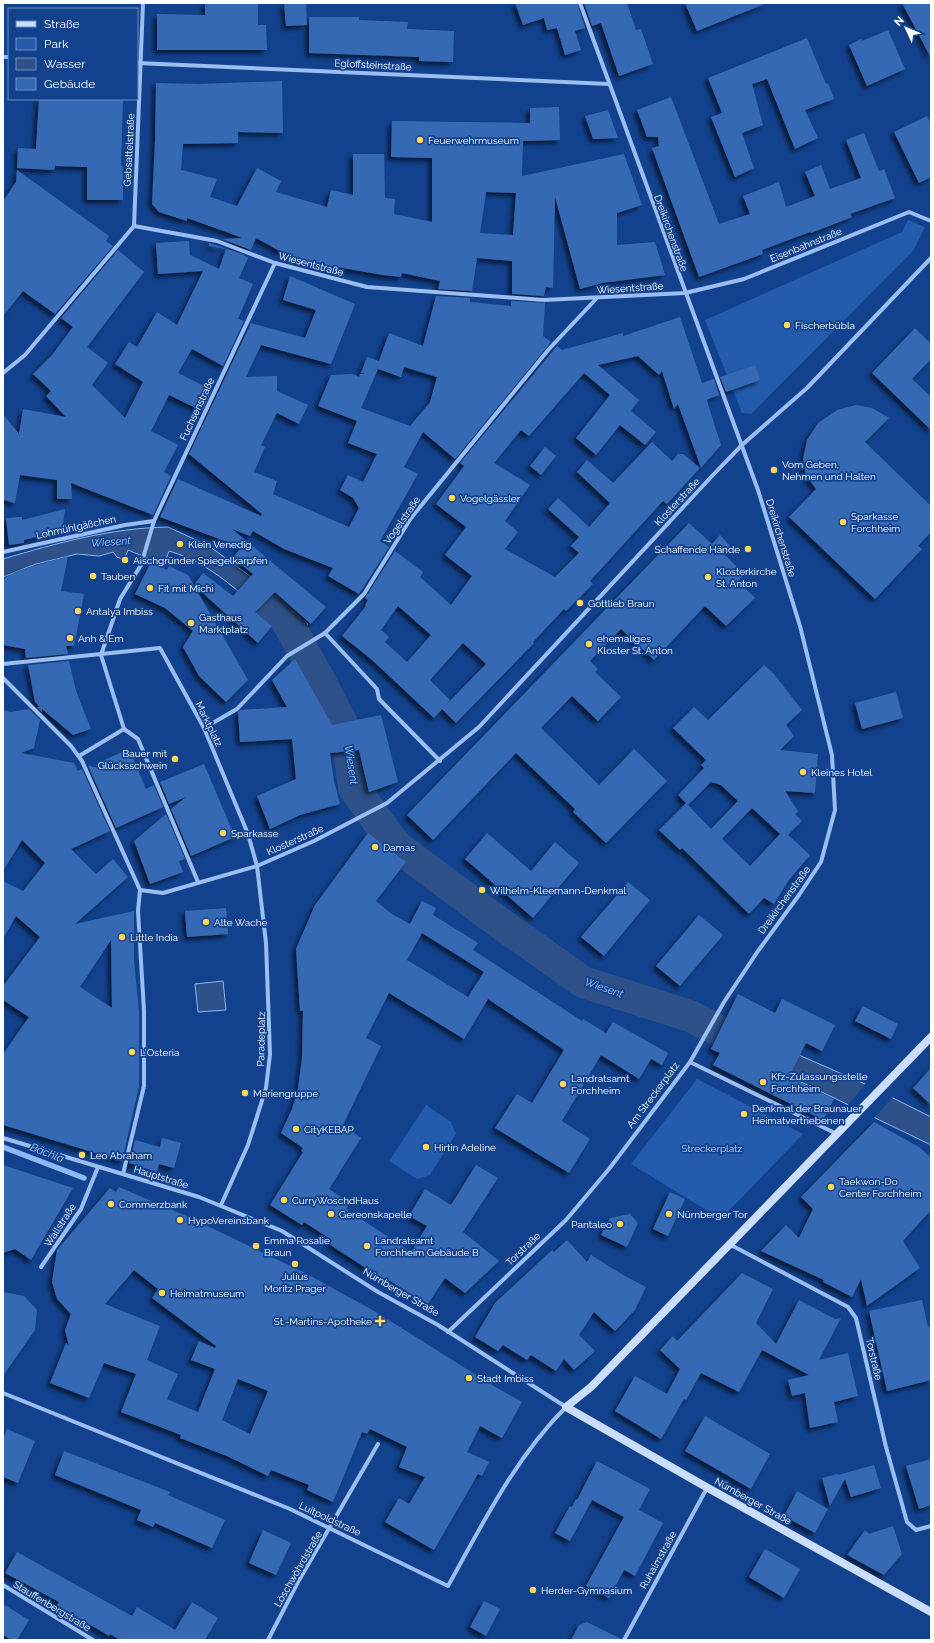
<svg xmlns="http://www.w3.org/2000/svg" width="934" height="1643" viewBox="0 0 934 1643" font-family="Raleway,sans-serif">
	<defs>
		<filter id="shadow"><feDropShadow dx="-3.5" dy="3.5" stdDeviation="2" flood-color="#0009"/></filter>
	</defs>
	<rect width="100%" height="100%" fill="#12428d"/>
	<g fill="#245bac">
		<polygon points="908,220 925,227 913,251 751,414 742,413 705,320 902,232"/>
		<polygon points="697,1079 803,1134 721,1219 631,1164"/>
		<polygon points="426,1105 451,1122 456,1134 430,1175 417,1179 389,1161"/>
	</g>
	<g fill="#2d5188" stroke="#8db8f5">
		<path d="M168,527L209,546L273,593L308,624L284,641L274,629L275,624C241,594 213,564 169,551L164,565L128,550L126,555L122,559L117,557L113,552L99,556L77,554L36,564L3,577V559C57,543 111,528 168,527Z"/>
		<polygon points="223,981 226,1010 198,1012 195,984"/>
		<polygon points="776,1045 865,1084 931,1117 931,1145 766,1065"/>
	</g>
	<polygon fill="#12428d" points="867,1082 894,1096 873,1119 847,1106"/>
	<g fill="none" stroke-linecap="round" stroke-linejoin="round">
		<polyline stroke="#8db8f5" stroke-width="5.5" points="3,1147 84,1178"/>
		<polyline stroke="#2d5188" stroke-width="32" points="265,601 284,616 320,681 347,734 354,788 395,845 486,913 583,982 690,1016 720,1031"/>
	</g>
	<g fill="#3669b4" fill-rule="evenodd" filter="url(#shadow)">
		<polygon points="205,3 258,3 258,25 266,25 267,50 157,50 157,14 205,15"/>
		<polygon points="284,3 306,3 307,25 286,26"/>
		<polygon points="515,3 577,3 585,28 575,31 581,50 565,55 557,28 547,30 544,18 523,25"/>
		<polygon points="584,3 627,3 636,30 641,29 653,64 619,76 601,23 592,26"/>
		<polygon points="685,3 765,3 765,4 697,31"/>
		<polygon points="902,3 931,3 931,58"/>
		<polygon points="309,17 359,17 359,20 408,22 407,29 454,31 453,62 419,61 419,57 309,53"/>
		<polygon points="888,30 905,69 867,86 849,45 861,39 862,41"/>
		<polygon points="807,38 826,84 828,83 834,99 805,110 818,138 795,149 767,79 752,84 763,125 742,133 754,168 735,177 711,117 722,113 708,78"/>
		<path d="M282,81L283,133L238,132V143L183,144L181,170L217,179L210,197L237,206L257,168L281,181L276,192L327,207L331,190L353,195V154H384L385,198L395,199L394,214L432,222V158L391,157L392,121L530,123V108L559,107L560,140L523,141L522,176L624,154L642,205L617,213V245L655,242L665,275L602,283L580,289L555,197L553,288L546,287L544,296L512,294V261L477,258L472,291L438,289L440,281L402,273L401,277L383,275L296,260L256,238L251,250L222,239L242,238L232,234L187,218V221L159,212L152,204L155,142L156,83L199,84ZM486,192L516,193L513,235L480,233Z"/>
		<polygon points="671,97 719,224 750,214 743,196 779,182 786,207 815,196 805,172 821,165 830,189 861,178 846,140 864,133 879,171 884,169 895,198 850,214 852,217 811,233 810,232 762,250 763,254 699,277 652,148 659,146 658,137 647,137 637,110"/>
		<polygon points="39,99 123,99 121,166 123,166 123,200 87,200 87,167 55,166 54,170 17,168 18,148 36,149"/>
		<polygon points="608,110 618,138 593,139 585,116"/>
		<polygon points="927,116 931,124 931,177 919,183 894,132"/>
		<polygon points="17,170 109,236 106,241 113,246 55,314 23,291 3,316 3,201 16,182"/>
		<polygon points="189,241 190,255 219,269 226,249 209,246 209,243 242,254 248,258 239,278 253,284 238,319 244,321 223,366 192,349 178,373 212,390 202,411 169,395 151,431 178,445 164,472 171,476 153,515 71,483 72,499 57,499 57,480 20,475 15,503 3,500 3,414 19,434 23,409 66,417 46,396 51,391 33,374 52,355 73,327 61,318 118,250 144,272 87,347 108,363 92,385 125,418 143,382 115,364 129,342 137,347 157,312 177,325 203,271 158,274 156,243"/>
		<path d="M290,276L355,304L331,364L261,345L246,377L277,376V391L308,405L299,424L277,413L261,445L265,447L254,472L277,481L273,494L349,527L359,508L353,498L340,490L348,475L363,482L377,454L348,443L357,421L318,406L331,375L353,374L359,377L360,374H365L361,373L367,357L379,361L389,333L423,346L436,296L470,298V302L511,306V301L545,303L543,336L551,342L455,459L423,432L404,467L418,474L380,541L389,547L359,594L328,576L333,568L284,549L253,531L250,536L232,529L326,607L311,624L275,592L255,612L272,626L258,643L194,585L203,573L233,596L253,574L233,558L241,547L160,517L178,479L261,516L262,514L189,454L251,323L305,338L316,310L283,300ZM404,367L437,377L430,402L410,426L361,408L378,369L401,377Z"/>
		<path d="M680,317L702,383L714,379L719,395L708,399L707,401L721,445L701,468L678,404L674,409L662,371L659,375L638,356L598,365L639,400L631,411L656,432L645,445L620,425L596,455L576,438L610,395L584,373L529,436L521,430L494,463L530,485L505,521L518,532L505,549L555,577L579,553L571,546L579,537L548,509L558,498L589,527L610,503L577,472L587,460L613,483L652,442L672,461L678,454H683L700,468L667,504L663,501L590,581L593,584L566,611L564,609L533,642L534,643L456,723L442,709L434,718L371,659L342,636L366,606L365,605L368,600L365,598L395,551L423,572L420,577L451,605L472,576L445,555L466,527L436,504L464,466L460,463L557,346L562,350L623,333V336ZM398,606L431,635L407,662L385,642L389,637L381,630ZM463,643L486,664L442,709L450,700L430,680Z"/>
		<polygon points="915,328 931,344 931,359 912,379 931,397 931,430 872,373"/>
		<polygon points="755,365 760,380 726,392 720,377"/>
		<polygon points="856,405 872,408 889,418 865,442 931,506 931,532 918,546 922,549 875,599 789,517 816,489 806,475 803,459 807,440 818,423 837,410"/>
		<polygon points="545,447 556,456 541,475 530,466"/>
		<polygon points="65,509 62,531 24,540 24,543 9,545 6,518 22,517 22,520"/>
		<polygon points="689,523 712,544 720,535 730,546 723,553 744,574 738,581 755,598 726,626 705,606 654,660 621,629 590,661 598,669 595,672 621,697 598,721 572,696 541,728 599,785 634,749 667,781 606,843 573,812 575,809 516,753 433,840 407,815"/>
		<polygon points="68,556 61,591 84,594 74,646 66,646 68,654 26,658 25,649 3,645 3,579 17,571"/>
		<polygon points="151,562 167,570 169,566 188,575 248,680 226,702 199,676 183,647 193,631 165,608 135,594"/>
		<polygon points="295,659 332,725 381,715 398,782 369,792 359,750 330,753 334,781 340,804 300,815 270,829 257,796 296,779 292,739 240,742 238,712 241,710 287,707 272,680"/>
		<polygon points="69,661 76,691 91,729 73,735 42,709 42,712 37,707 40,707 35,702 28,665"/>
		<path d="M764,665L774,674L802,710L786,725L794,736L780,750L818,754L815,793L785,791L798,811L795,814L802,821L788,835L810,855L788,881L774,904L764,898L749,914L682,848L680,850L659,830L686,803L711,829L738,801L721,785L711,782L688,805L678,795L704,768L701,765L706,760L673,728L694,707L708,720ZM752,808L780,834L750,866L722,839Z"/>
		<polygon points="896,692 903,718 862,729 855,703"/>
		<path d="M29,709L40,720L34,748L21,753L74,763L78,771L82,769L110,831L71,849L96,874L113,859L128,877L75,924L134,911V961L139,1011V1086L122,1161L3,1125V1054L29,1017L3,1000V986L40,937L16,916L3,939V881L23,891L45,863L22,840L3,871V710L11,712ZM111,940L112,1008L80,987Z"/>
		<polygon points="129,749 146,789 154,785 163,807 116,828 88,766 113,770 102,761"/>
		<polygon points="204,764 235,837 191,856 171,809 186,797 169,804 160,782"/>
		<polygon points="166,814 185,859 179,861 183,872 150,884 134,841"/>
		<path d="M368,833L406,862L376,901L392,914L410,924L422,901L436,908L433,915L478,943L473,950L582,1021L583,1019L606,1033L613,1022L668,1053L662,1065L651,1059L639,1079L601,1055L562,1121L590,1139L569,1173L495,1128L517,1094L532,1103L564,1050L488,999L464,1039L389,993L366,1038L381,1046L343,1125L361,1138L329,1189L350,1203L346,1209L411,1252L427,1226L409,1216L425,1189L451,1205L476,1165L498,1178L463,1232L499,1261L465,1293L445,1278L428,1304L385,1278L384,1280L329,1244L332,1240L304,1222L302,1225L270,1205L303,1152L301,1151L303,1148L281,1133L292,1109L298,1089L302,1058L303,1011H300L296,949L315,905ZM422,933L484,972L468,997L407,960Z"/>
		<polygon points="487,833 531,871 555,842 579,863 533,918 465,859"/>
		<polygon points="628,882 650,900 604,956 581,937"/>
		<polygon points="226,908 228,934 187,937 185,911"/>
		<polygon points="699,915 723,935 680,986 656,966"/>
		<polygon points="738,994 775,1013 782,999 835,1025 822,1051 806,1043 789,1077 834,1099 823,1120 713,1065 720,1053 711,1049"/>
		<polygon points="863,1006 898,1024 891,1039 855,1021"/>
		<polygon points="931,1068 931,1105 913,1088"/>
		<polygon points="874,1122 919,1147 931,1158 931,1210 903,1241 920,1268 867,1306 861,1279 852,1297 823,1282 824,1280 761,1251 786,1225 799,1238 813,1209 801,1197"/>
		<polygon points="162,1138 181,1143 174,1168 159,1164 157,1172 129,1163 135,1140 160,1147"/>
		<polygon points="3,1165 73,1188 31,1260 15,1249 3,1253"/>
		<path d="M119,1187L193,1219L307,1274L376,1312L492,1385L522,1402L502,1438L480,1426L467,1452L489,1462L482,1476L478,1474L434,1550L385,1522L399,1498L409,1504L425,1477L399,1467L407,1447L370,1429L367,1434L362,1432L333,1502L307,1490L309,1485L271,1470L268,1476L227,1456L180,1438L181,1435L121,1412L136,1374L104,1363L89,1398L50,1383L66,1343L69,1346L65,1330L71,1314L57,1299L52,1282L57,1250L110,1188L116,1192ZM134,1270L158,1289L152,1298L216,1346L215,1348L199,1341L191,1360L215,1369L198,1412L169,1400L167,1399L178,1374L147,1360L160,1326L105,1304ZM238,1379L268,1391L250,1434L222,1420Z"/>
		<polygon points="670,1192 685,1199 668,1236 653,1229"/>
		<polygon points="630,1214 638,1223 627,1247 601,1235 610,1218"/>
		<polygon points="567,1240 587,1262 591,1255 623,1275 646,1287 635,1310 615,1331 594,1312 579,1335 595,1351 574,1370 564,1359 556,1371 531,1355 527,1360 503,1345 498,1351 475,1337 495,1303 552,1250 554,1252"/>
		<polygon points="742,1273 773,1289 756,1323 776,1344 799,1300 835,1319 841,1318 819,1360 848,1353 858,1396 834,1402 838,1422 810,1428 805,1393 792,1396 788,1380 809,1375 762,1350 739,1392 701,1373 686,1400 684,1399 661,1439 615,1411 635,1376 667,1394 680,1369 660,1350 673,1336 677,1341"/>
		<polygon points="3,1292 24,1296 37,1310 35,1330 3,1376"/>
		<polygon points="922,1300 928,1327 931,1326 931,1380 887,1391 869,1311"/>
		<polygon points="705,1416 770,1454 751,1489 685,1451"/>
		<polygon points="7,1429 35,1441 18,1483 3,1477 3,1439"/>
		<polygon points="64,1451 170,1492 168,1495 225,1520 212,1548 155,1523 153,1527 137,1520 141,1510 55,1475"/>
		<polygon points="931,1459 931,1505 919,1509 906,1466"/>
		<polygon points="597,1461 650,1489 639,1510 663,1523 635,1576 624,1570 609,1598 586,1586 624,1517 592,1500 570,1541 555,1533 570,1506 572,1507 576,1499 577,1500"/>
		<polygon points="874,1465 881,1488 851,1497 845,1479 830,1506 822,1478 837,1474 838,1475"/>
		<polygon points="797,1491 828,1509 815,1533 784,1516"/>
		<polygon points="893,1526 902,1554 884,1575 847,1555 865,1530 869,1534"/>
		<polygon points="263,1530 291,1543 276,1575 249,1563"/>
		<polygon points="765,1549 800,1569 784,1598 749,1577"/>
		<polygon points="17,1552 132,1616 137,1607 175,1630 192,1602 218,1618 205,1640 120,1640 110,1634 109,1636 57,1605 59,1602 5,1573"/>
		<polygon points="484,1601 500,1609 486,1636 470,1627"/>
		<polygon points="3,1604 29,1620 17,1640 11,1640 3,1635"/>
		<polygon points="587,1622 621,1639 621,1640 571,1640 579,1625"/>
	</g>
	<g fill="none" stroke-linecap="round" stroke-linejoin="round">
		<g stroke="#9bbef1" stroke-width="4">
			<polyline points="3,57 9,57"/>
			<polyline points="137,63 609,84"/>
			<polyline points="134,226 217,241 275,263 367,287 544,300 685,293 744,279 909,212 931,221"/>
			<polyline points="134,226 143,3"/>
			<polyline points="3,373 25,355 134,226"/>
			<polyline points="3,552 125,525 154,521"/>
			<polyline points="325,633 377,689 379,699 440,761"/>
			<polyline points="3,664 160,648 204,728 248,834 257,866 266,943 270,1054 266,1088 248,1145 221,1205"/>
			<polyline points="3,678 71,746 82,761 140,890 138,911 144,1011 144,1086 123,1174"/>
			<polyline points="204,728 237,709 287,656 325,633 364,594 411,518 549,349 596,299"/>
			<polyline points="79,756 124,729"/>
			<polyline points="198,882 138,739 124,729 101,655 120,599 141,565 154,521 275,263"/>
			<polyline points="140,890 163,893 257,866 314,841 387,803 479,727 712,476 742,445 807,388 931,258"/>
			<polyline points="690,1062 837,1134"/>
			<path d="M3,1138L199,1197L282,1231L378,1292L438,1325L566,1407C515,1458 483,1523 448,1586L290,1509L3,1393"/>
			<polyline points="729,1244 848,1307 856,1318 886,1447 907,1522 916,1530 931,1526"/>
			<polyline points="41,1267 81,1209 98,1167"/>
			<polyline points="448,1332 566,1220 609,1169 690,1062 724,1002 758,951 799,895 821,862 835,810 832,755 800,626 758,490 580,3"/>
			<polyline points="3,1585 93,1640"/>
			<polyline points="268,1640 298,1582 378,1444"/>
			<polyline points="624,1640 707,1488"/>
		</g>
		<polyline stroke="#caddfc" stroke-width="8" points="931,1037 591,1387 566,1407 708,1488 931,1612"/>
	</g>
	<g fill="#ffd75b" stroke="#12428d" stroke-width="1.5">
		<circle cx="420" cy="140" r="4"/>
		<circle cx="787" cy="325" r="4"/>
		<circle cx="774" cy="470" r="4"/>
		<circle cx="452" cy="498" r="4"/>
		<circle cx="843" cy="522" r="4"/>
		<circle cx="180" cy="544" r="4"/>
		<circle cx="748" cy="549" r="4"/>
		<circle cx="125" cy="560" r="4"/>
		<circle cx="93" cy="576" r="4"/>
		<circle cx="708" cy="577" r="4"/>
		<circle cx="150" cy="588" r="4"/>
		<circle cx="580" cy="603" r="4"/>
		<circle cx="78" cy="611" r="4"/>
		<circle cx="191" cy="623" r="4"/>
		<circle cx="70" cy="638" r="4"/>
		<circle cx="589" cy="644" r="4"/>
		<circle cx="175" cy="759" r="4"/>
		<circle cx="803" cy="772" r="4"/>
		<circle cx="223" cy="833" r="4"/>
		<circle cx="375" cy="847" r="4"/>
		<circle cx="482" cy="890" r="4"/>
		<circle cx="206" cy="922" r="4"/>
		<circle cx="122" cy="937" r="4"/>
		<circle cx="132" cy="1052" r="4"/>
		<circle cx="763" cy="1082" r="4"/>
		<circle cx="563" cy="1084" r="4"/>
		<circle cx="245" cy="1093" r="4"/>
		<circle cx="744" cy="1114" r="4"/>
		<circle cx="296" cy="1129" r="4"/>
		<circle cx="426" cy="1147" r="4"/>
		<circle cx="82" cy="1155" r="4"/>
		<circle cx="831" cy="1187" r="4"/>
		<circle cx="284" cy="1200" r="4"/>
		<circle cx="111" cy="1204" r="4"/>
		<circle cx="331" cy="1214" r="4"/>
		<circle cx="669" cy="1214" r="4"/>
		<circle cx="180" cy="1220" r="4"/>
		<circle cx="620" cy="1224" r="4"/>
		<circle cx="256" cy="1246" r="4"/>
		<circle cx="367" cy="1246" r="4"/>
		<circle cx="295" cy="1264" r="4"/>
		<circle cx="162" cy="1293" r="4"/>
		<path d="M378 1315h4v4h4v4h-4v4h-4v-4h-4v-4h4z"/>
		<circle cx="469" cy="1378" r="4"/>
		<circle cx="533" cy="1590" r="4"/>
	</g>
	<g text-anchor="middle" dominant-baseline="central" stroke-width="3.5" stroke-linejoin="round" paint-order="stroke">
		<g font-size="10" fill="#fff" stroke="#12428d">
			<text transform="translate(373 65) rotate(3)">Egloffsteinstraße</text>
			<text transform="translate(129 150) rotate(-87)">Gebsattelstraße</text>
			<text transform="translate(671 233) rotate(70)">Dreikirchenstraße</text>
			<text transform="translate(806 245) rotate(-22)">Eisenbahnstraße</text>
			<text transform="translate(311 264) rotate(15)">Wiesentstraße</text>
			<text transform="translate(630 288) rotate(-4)">Wiesentstraße</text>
			<text transform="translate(197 409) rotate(-65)">Fuchsenstraße</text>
			<text transform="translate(677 502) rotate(-47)">Klosterstraße</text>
			<text transform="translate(402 520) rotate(-55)">Vogelstraße</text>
			<text transform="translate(76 527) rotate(-12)">Lohmühlgäßchen</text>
			<text transform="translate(781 538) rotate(73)">Dreikirchenstraße</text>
			<text transform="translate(209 724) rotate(64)">Marktplatz</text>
			<text transform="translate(295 840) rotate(-24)">Klosterstraße</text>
			<text transform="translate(784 900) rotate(-54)">Dreikirchenstraße</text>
			<text transform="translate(261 1039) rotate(-89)">Paradeplatz</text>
			<text transform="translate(653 1095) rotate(-53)">Am Streckerplatz</text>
			<text transform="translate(161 1177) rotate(17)">Hauptstraße</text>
			<text transform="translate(60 1225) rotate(-57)">Wallstraße</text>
			<text transform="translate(523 1249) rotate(-44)">Torstraße</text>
			<text transform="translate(401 1292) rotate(30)">Nürnberger Straße</text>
			<text transform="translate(874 1359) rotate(77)">Torstraße</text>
			<text transform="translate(753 1501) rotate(29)">Nürnberger Straße</text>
			<text transform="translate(330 1519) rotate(25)">Luitpoldstraße</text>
			<text transform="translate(658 1560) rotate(-61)">Ruhalmstraße</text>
			<text transform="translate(298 1569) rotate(-60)">Löschwöhrdstraße</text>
			<text transform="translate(52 1606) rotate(31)">Stauffenbergstraße</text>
		</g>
		<g font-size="10" fill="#fff" stroke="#12428d" text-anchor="start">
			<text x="428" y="140">Feuerwehrmuseum</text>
			<text x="795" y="325">Fischerbübla</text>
			<text x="782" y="464">Vom Geben,<tspan x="782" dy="12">Nehmen und Halten</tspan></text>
			<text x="460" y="498">Vogelgässler</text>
			<text x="851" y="516">Sparkasse<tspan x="851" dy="12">Forchheim</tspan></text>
			<text x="188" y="544">Klein Venedig</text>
			<text x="740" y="549" text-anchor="end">Schaffende Hände</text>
			<text x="133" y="560">Aischgründer Spiegelkarpfen</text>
			<text x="716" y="571">Klosterkirche<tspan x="716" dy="12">St. Anton</tspan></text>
			<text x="101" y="576">Tauben</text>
			<text x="158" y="588">Fit mit Michi</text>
			<text x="588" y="603">Gottlieb Braun</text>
			<text x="86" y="611">Antalya Imbiss</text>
			<text x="199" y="617">Gasthaus<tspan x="199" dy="12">Marktplatz</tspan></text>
			<text x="78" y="638">Anh &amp; Em</text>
			<text x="597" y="638">ehemaliges<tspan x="597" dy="12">Kloster St. Anton</tspan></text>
			<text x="167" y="753" text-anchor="end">Bauer mit<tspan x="167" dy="12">Glücksschwein</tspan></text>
			<text x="811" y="772">Kleines Hotel</text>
			<text x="231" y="833">Sparkasse</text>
			<text x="383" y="847">Damas</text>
			<text x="490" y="890">Wilhelm-Kleemann-Denkmal</text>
			<text x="214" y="922">Alte Wache</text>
			<text x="130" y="937">Little India</text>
			<text x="140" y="1052">L'Osteria</text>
			<text x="771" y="1076">Kfz-Zulassungsstelle<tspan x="771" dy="12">Forchheim</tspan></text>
			<text x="571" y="1078">Landratsamt<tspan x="571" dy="12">Forchheim</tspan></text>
			<text x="253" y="1093">Mariengruppe</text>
			<text x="752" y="1108">Denkmal der Braunauer<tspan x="752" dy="12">Heimatvertriebenen</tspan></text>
			<text x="304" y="1129">CityKEBAP</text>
			<text x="434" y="1147">Hirtin Adeline</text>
			<text x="90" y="1155">Leo Abraham</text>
			<text x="839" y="1181">Taekwon-Do<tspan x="839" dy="12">Center Forchheim</tspan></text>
			<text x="292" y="1200">CurryWoschdHaus</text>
			<text x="119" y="1204">Commerzbank</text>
			<text x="339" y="1214">Gereonskapelle</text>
			<text x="677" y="1214">Nürnberger Tor</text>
			<text x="188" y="1220">HypoVereinsbank</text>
			<text x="612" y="1224" text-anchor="end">Pantaleo</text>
			<text x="264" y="1240">Emma Rosalie<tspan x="264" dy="12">Braun</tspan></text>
			<text x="375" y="1240">Landratsamt<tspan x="375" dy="12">Forchheim Gebäude B</tspan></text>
			<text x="295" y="1276" text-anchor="middle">Julius<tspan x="295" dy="12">Moritz Prager</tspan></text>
			<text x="170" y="1293">Heimatmuseum</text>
			<text x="372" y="1321" text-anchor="end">St.-Martins-Apotheke</text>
			<text x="477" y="1378">Stadt Imbiss</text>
			<text x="541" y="1590">Herder-Gymnasium</text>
		</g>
		<g font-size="10" fill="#c2dafc" stroke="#12428d">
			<text x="712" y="1148">Streckerplatz</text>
		</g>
		<g font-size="11" font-style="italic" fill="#a7c8f8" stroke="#12428d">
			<text transform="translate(111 542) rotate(-4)">Wiesent</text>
			<text transform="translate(351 765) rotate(81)">Wiesent</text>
			<text transform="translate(604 988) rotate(19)">Wiesent</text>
			<text transform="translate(47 1153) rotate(21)">Bächla</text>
		</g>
	</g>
	<rect width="934" height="1643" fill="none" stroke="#ffffff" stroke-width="8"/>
	<rect x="8" y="8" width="130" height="92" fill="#12428d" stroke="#718ebb"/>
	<rect x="16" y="21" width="20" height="6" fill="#caddfc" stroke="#718ebb"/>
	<text x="44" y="28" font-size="12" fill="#ffffff">Straße</text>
	<rect x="16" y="38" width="20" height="12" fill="#245bac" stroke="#718ebb"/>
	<text x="44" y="48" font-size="12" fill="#ffffff">Park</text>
	<rect x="16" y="58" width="20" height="12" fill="#2d5188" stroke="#718ebb"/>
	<text x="44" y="68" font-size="12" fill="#ffffff">Wasser</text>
	<rect x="16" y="78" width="20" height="12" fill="#3669b4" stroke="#718ebb"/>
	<text x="44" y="88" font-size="12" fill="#ffffff">Gebäude</text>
	<g transform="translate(906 28) rotate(314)" stroke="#12428d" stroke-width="3" paint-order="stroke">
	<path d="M0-3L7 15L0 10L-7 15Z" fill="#ffffff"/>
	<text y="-6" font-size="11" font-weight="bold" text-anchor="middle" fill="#ffffff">N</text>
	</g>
</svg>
